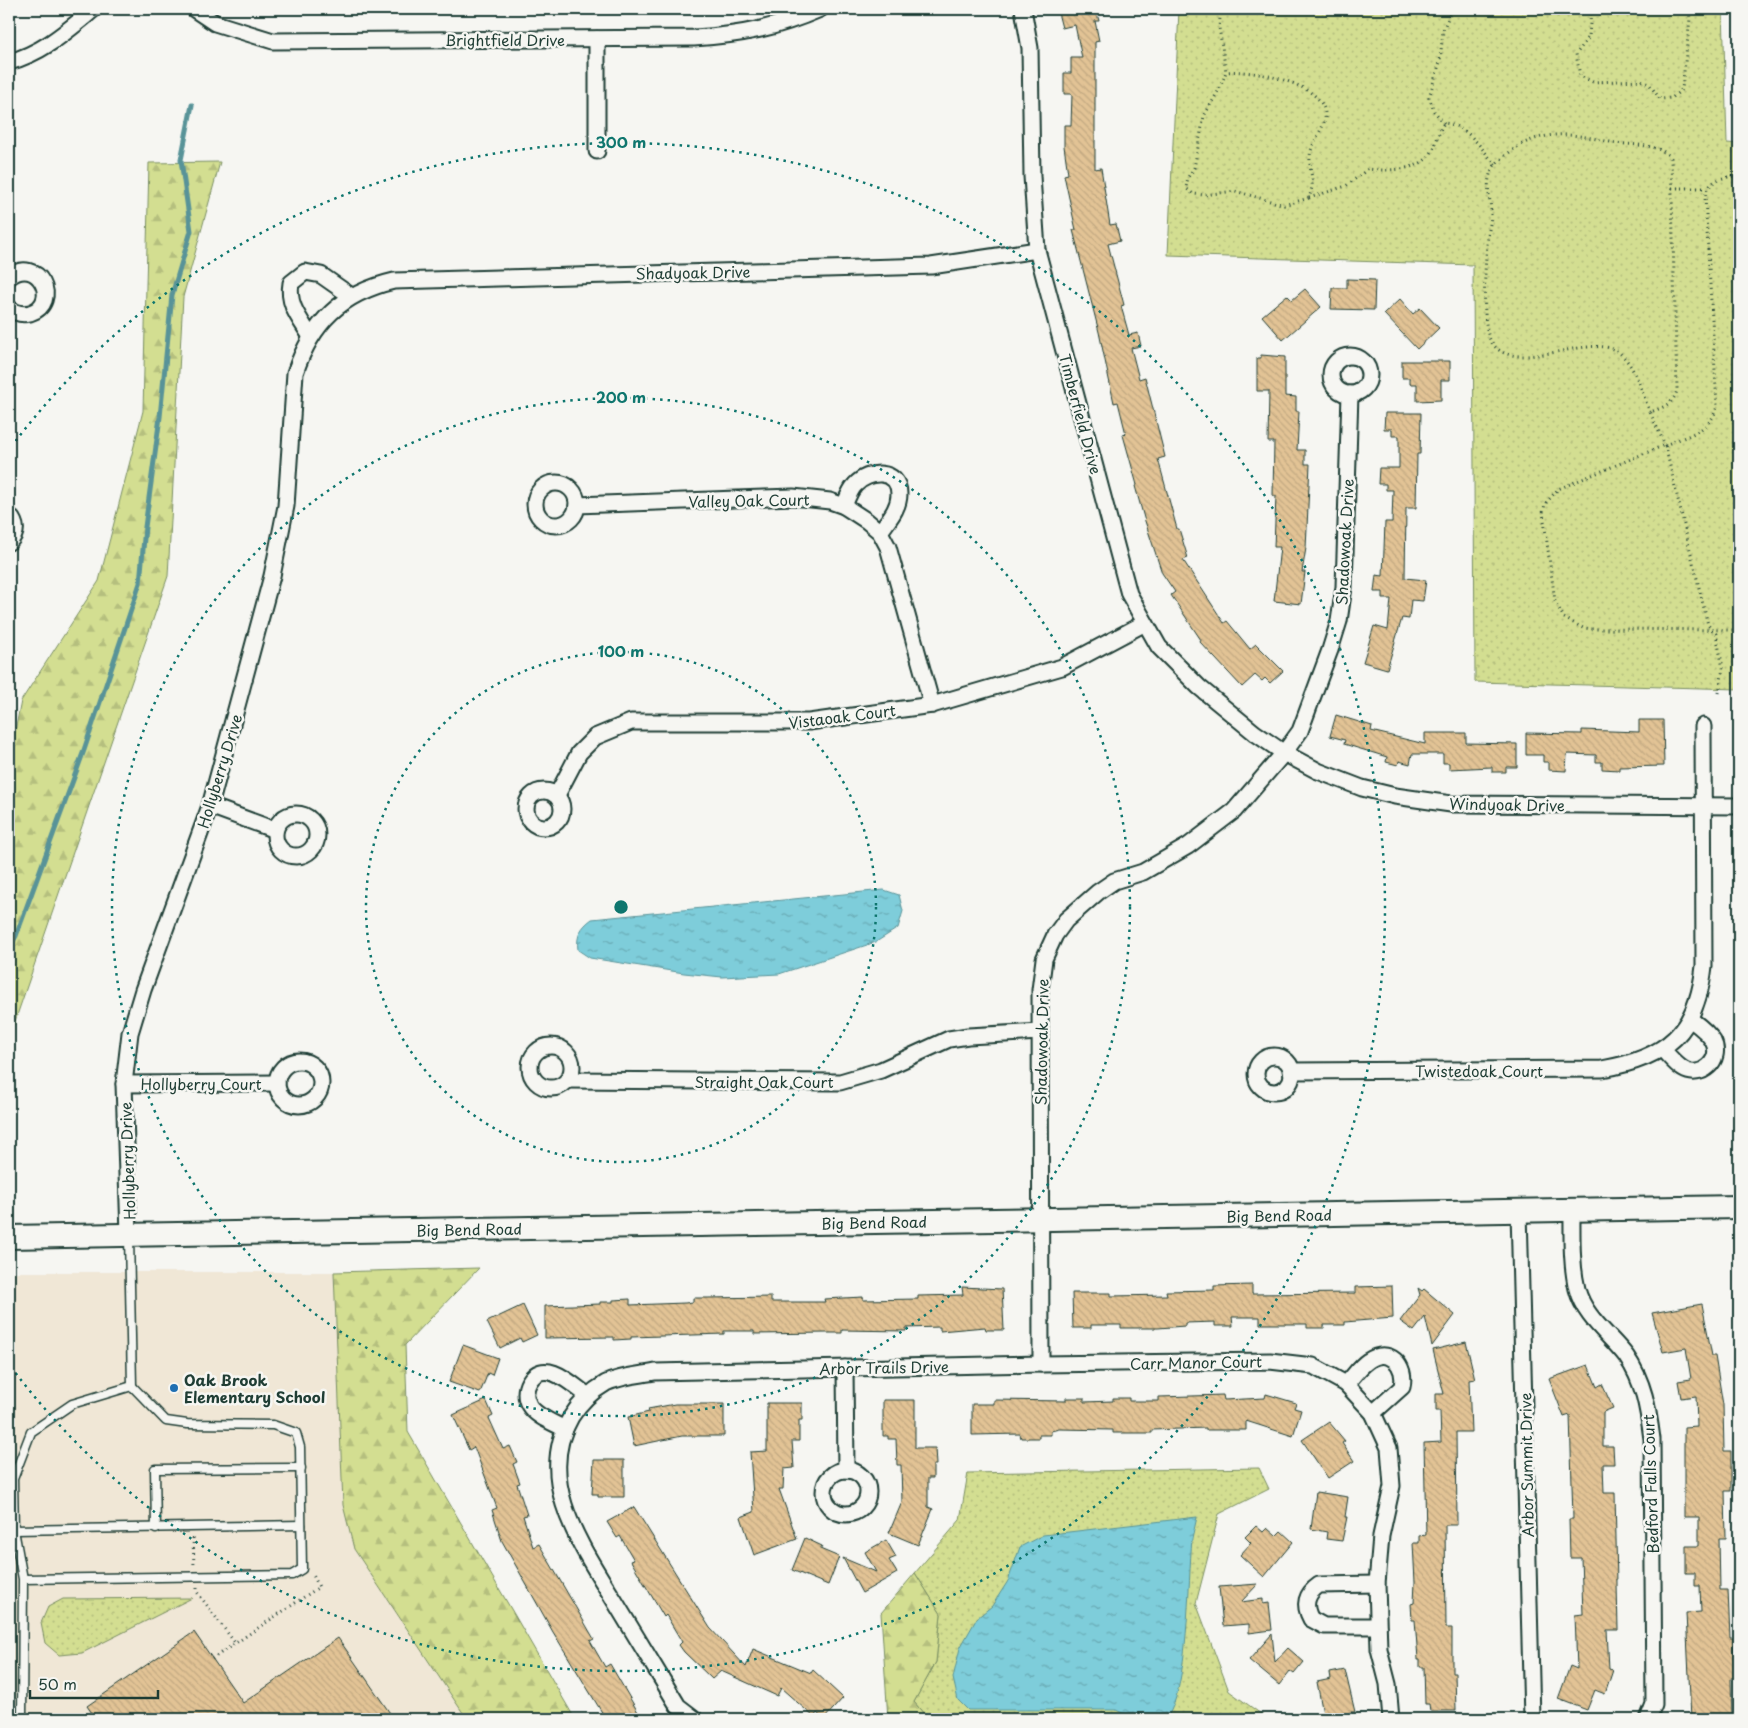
<svg xmlns="http://www.w3.org/2000/svg" width="1748" height="1728" viewBox="0 0 1748 1728" font-family="'Playpen Sans',sans-serif">
	<defs>
		<pattern id="grass-dots" width="8" height="8" patternUnits="userSpaceOnUse" patternTransform="scale(1.25)"><rect width="8" height="8" fill="#d3de91"/><path d="M2 2h.1M6 6h.1" fill="none" stroke="#b5bf7e" stroke-width="1.8" stroke-linecap="round"/></pattern>
		<pattern id="forest-firs" width="22" height="20" patternUnits="userSpaceOnUse" patternTransform="scale(1.25)"><rect width="22" height="20" fill="#d3de91"/><path d="M5 1l3.5 6h-7zM16 11l3.5 6h-7z" fill="#b5bf7e"/></pattern>
		<pattern id="water-ripples" width="26" height="14" patternUnits="userSpaceOnUse" patternTransform="scale(1.25)"><rect width="26" height="14" fill="#7ecdda"/><path d="M2 4q2-2 4 0t4 0M15 11q2-2 4 0t4 0" fill="none" stroke="#67a8b2"/></pattern>
		<pattern id="building-back-hatch" width="6" height="6" patternUnits="userSpaceOnUse" patternTransform="scale(1.25)"><rect width="6" height="6" fill="#e2c395"/><path d="M-1 5l2 2M0 0l6 6M5-1l2 2" fill="none" stroke="#c1a881"/></pattern>
	</defs>
	<rect width="100%" height="100%" fill="#f6f6f2"/>
	<filter id="ink" filterUnits="userSpaceOnUse"><feTurbulence type="fractalNoise" baseFrequency=".02" numOctaves="2"/><feDisplacementMap in="SourceGraphic" scale="10" xChannelSelector="R" yChannelSelector="G"/><feConvolveMatrix kernelMatrix="1 2 1 2 8 2 1 2 1" color-interpolation-filters="sRGB"/></filter>
	<g filter="url(#ink)">
		<polygon fill="#f0e7d6" points="9,1272 334,1272 343,1505 354,1549 467,1719 9,1719"/>
		<g fill="url(#grass-dots)" stroke="#798e62">
			<polygon points="1179,9 1723,9 1727,143 1739,144 1739,689 1475,682 1473,265 1168,255"/>
			<polygon points="1259,1468 1269,1489 1219,1514 1196,1603 1229,1691 1268,1719 928,1719 914,1702 936,1662 941,1614 915,1573 960,1520 968,1473"/>
			<polygon points="192,1598 82,1653 59,1655 45,1643 41,1623 48,1607 63,1599"/>
		</g>
		<g fill="url(#forest-firs)" stroke="#798e62">
			<polygon points="220,162 183,297 168,576 13,1027 9,1146 9,762 21,701 99,581 143,411 149,163"/>
			<polygon points="479,1268 405,1345 408,1432 575,1719 467,1719 354,1549 343,1505 334,1272"/>
			<polygon points="915,1573 941,1614 936,1662 914,1702 928,1719 888,1719 881,1613"/>
		</g>
		<g fill="url(#water-ripples)" stroke="#589398">
			<path d="M884,890L899,895L903,911L898,928L876,942L779,974L722,977L684,973L590,958L578,950C576,935 581,927 592,919Z"/>
			<path d="M1197,1517L1192,1539C1188,1580 1189,1690 1166,1719H1135L1116,1710H968L958,1700L953,1678L960,1648L977,1618L992,1606L1008,1581L1020,1547L1043,1535Z"/>
		</g>
		<g fill="none" stroke-linecap="round" stroke-linejoin="round">
			<polyline stroke="#589398" stroke-width="5" points="9,948 16,936 83,753 140,583 145,527 160,417 172,295 191,231 181,160 192,105"/>
		</g>
		<g fill="url(#building-back-hatch)" stroke="#1f3d34">
			<polygon points="1057,9 1096,9 1099,21 1095,21 1099,41 1095,42 1095,169 1101,168 1110,225 1116,224 1120,241 1108,244 1124,305 1121,306 1129,335 1138,333 1141,346 1131,348 1139,379 1145,377 1165,457 1158,459 1177,529 1179,529 1188,558 1183,560 1224,623 1227,621 1250,649 1256,644 1283,671 1270,683 1265,678 1262,681 1255,675 1242,687 1200,642 1201,640 1171,595 1175,592 1162,573 1144,518 1135,486 1137,485 1123,435 1126,434 1118,402 1114,403 1099,332 1073,230 1076,230 1064,175 1068,174 1064,146 1064,125 1071,125 1072,94 1064,94 1064,73 1071,73 1071,58 1082,58 1075,25 1062,28"/>
			<polygon points="1347,279 1375,280 1374,310 1331,309 1332,288 1347,288"/>
			<polygon points="1305,289 1321,307 1283,340 1262,316 1287,295 1292,300"/>
			<polygon points="1400,299 1413,314 1420,308 1439,328 1417,349 1384,314"/>
			<polygon points="1261,355 1285,357 1285,396 1296,397 1296,411 1299,411 1297,450 1305,450 1305,464 1310,464 1306,548 1302,572 1305,572 1301,604 1274,601 1280,547 1274,547 1276,496 1273,496 1274,442 1268,442 1269,391 1257,391 1257,358 1261,358"/>
			<polygon points="1402,361 1450,361 1450,380 1441,380 1441,400 1417,401 1417,384 1410,384 1410,378 1402,378"/>
			<polygon points="1385,413 1421,413 1420,454 1417,454 1416,508 1406,508 1405,578 1426,580 1423,601 1411,600 1409,619 1402,618 1387,669 1363,662 1374,626 1388,630 1391,599 1383,599 1383,592 1374,592 1376,575 1383,576 1385,522 1392,522 1393,490 1386,490 1386,484 1378,484 1379,468 1399,468 1399,436 1392,436 1392,429 1384,429"/>
			<polygon points="1336,715 1372,726 1371,731 1425,744 1425,733 1466,733 1466,743 1517,744 1517,767 1506,767 1506,772 1492,772 1492,767 1449,769 1449,763 1443,763 1443,754 1412,754 1410,764 1399,761 1398,765 1386,762 1387,757 1344,744 1345,740 1330,736"/>
			<polygon points="1639,720 1663,720 1664,766 1619,767 1619,770 1602,769 1602,762 1596,762 1596,755 1567,754 1566,771 1548,770 1548,762 1543,762 1543,755 1526,755 1526,733 1582,734 1582,730 1639,732"/>
			<polygon points="1252,1285 1252,1294 1355,1293 1355,1287 1392,1286 1393,1318 1345,1322 1345,1325 1324,1325 1324,1328 1307,1328 1307,1324 1260,1324 1260,1317 1232,1317 1233,1326 1215,1326 1215,1322 1185,1323 1185,1326 1158,1328 1121,1328 1121,1325 1091,1325 1091,1328 1073,1328 1072,1293 1111,1293 1111,1296 1167,1295 1166,1291 1214,1290 1214,1286"/>
			<polygon points="962,1287 1002,1289 1004,1330 986,1330 985,1327 940,1331 940,1327 906,1328 906,1331 842,1330 842,1333 826,1333 754,1334 754,1331 724,1331 724,1334 631,1337 631,1339 614,1340 614,1337 545,1338 545,1306 600,1304 600,1302 613,1302 613,1300 630,1299 630,1305 685,1303 693,1302 693,1298 708,1298 771,1297 771,1302 825,1302 824,1299 863,1297 863,1300 918,1299 918,1296 963,1295"/>
			<polygon points="1418,1288 1422,1291 1424,1289 1455,1315 1432,1346 1425,1317 1414,1331 1400,1321 1420,1295"/>
			<polygon points="1702,1304 1712,1356 1715,1356 1723,1405 1724,1451 1731,1451 1731,1491 1725,1491 1726,1538 1719,1538 1720,1590 1728,1590 1730,1638 1733,1638 1735,1678 1731,1678 1732,1719 1691,1719 1686,1613 1701,1612 1700,1586 1695,1586 1695,1573 1686,1573 1686,1546 1699,1546 1699,1517 1684,1517 1684,1427 1697,1426 1696,1396 1681,1398 1678,1381 1691,1379 1686,1348 1663,1352 1652,1313"/>
			<polygon points="523,1305 537,1335 522,1342 520,1338 500,1348 487,1322"/>
			<polygon points="1466,1342 1475,1379 1469,1380 1471,1432 1456,1432 1457,1525 1445,1525 1446,1628 1452,1628 1452,1673 1455,1673 1456,1711 1430,1711 1429,1704 1425,1704 1424,1667 1420,1667 1420,1659 1418,1659 1415,1620 1412,1620 1411,1604 1414,1603 1415,1582 1413,1543 1419,1543 1419,1536 1426,1535 1424,1443 1441,1442 1440,1411 1436,1411 1436,1394 1444,1394 1433,1350"/>
			<polygon points="463,1345 498,1358 492,1375 488,1373 480,1393 449,1382"/>
			<polygon points="1588,1365 1597,1387 1602,1384 1613,1408 1603,1412 1603,1446 1613,1446 1614,1464 1603,1464 1604,1493 1615,1493 1618,1630 1607,1630 1609,1669 1613,1670 1605,1694 1595,1690 1587,1710 1558,1699 1570,1666 1577,1669 1575,1615 1583,1614 1581,1558 1570,1558 1569,1519 1573,1519 1570,1415 1564,1417 1549,1379"/>
			<polygon points="1266,1394 1296,1403 1294,1408 1301,1410 1293,1436 1246,1421 1246,1430 1206,1430 1206,1428 1152,1430 1152,1433 1113,1433 1113,1430 1059,1429 1051,1431 1051,1435 1039,1435 1039,1438 1021,1438 1020,1434 972,1435 972,1404 994,1404 994,1400 1066,1401 1066,1398 1084,1398 1084,1402 1113,1401 1113,1398 1129,1398 1129,1401 1159,1401 1159,1397 1223,1395 1224,1400 1265,1398"/>
			<polygon points="486,1400 493,1416 489,1418 503,1449 510,1446 517,1462 513,1464 520,1483 517,1484 527,1515 523,1516 533,1547 539,1544 594,1639 590,1641 605,1667 610,1664 642,1719 606,1719 553,1632 502,1541 492,1510 497,1508 474,1447 469,1450 453,1415"/>
			<polygon points="883,1400 915,1400 915,1448 935,1448 936,1465 933,1465 933,1478 928,1478 928,1507 933,1509 918,1545 889,1533 902,1502 901,1465 897,1465 896,1439 888,1439 888,1436 883,1436"/>
			<polygon points="767,1403 802,1403 802,1420 799,1420 799,1441 792,1441 794,1468 784,1469 783,1489 779,1489 797,1539 754,1555 741,1517 754,1512 750,1452 767,1451"/>
			<polygon points="675,1404 724,1404 724,1436 682,1436 634,1446 628,1417 649,1412 648,1409"/>
			<polygon points="1329,1422 1345,1441 1342,1443 1354,1461 1328,1478 1302,1440"/>
			<polygon points="594,1460 624,1460 624,1497 598,1497 598,1494 592,1494"/>
			<polygon points="1316,1492 1348,1497 1345,1517 1347,1517 1342,1541 1326,1539 1327,1532 1311,1529"/>
			<polygon points="634,1507 710,1628 746,1667 753,1649 811,1673 813,1670 843,1698 824,1719 817,1713 814,1717 781,1688 777,1696 721,1671 712,1679 684,1652 679,1645 682,1642 666,1615 664,1617 631,1561 634,1560 620,1536 617,1538 607,1522"/>
			<polygon points="1256,1526 1263,1532 1267,1528 1276,1536 1281,1531 1293,1542 1264,1577 1240,1555 1251,1543 1245,1537"/>
			<polygon points="805,1538 822,1546 820,1549 839,1557 828,1585 792,1570"/>
			<polygon points="886,1540 896,1557 889,1560 897,1573 862,1593 843,1558 876,1572 865,1552"/>
			<polygon points="1258,1584 1241,1602 1263,1599 1263,1604 1269,1603 1272,1630 1249,1633 1249,1624 1223,1626 1219,1587"/>
			<polygon points="194,1632 243,1703 338,1638 394,1719 96,1719 87,1706"/>
			<polygon points="1272,1634 1275,1662 1288,1648 1304,1662 1294,1674 1290,1671 1279,1685 1249,1660"/>
			<polygon points="1345,1670 1355,1712 1351,1712 1351,1715 1324,1719 1317,1682 1331,1679 1330,1673"/>
		</g>
		<g fill="none" stroke-linecap="round" stroke-linejoin="round">
			<g stroke="#1f3d34" stroke-width="11">
				<g id="service">
					<polyline points="129,1236 132,1386"/>
					<polyline points="156,1529 155,1469 301,1468"/>
					<polyline points="14,1530 301,1525"/>
					<polyline points="22,1719 23,1579 14,1530 13,1479 31,1432 72,1404 132,1386 166,1421 187,1424 273,1425 296,1433 300,1447 302,1569 292,1575 23,1579"/>
				</g>
			</g>
			<g stroke="#1f3d34" stroke-width="19">
				<g id="minor">
					<path d="M194,9L215,23L273,41L694,38C742,35 776,28 820,9"/>
					<polyline points="1023,9 1030,48 1032,176 1037,250 1129,594 1159,647 1199,687 1255,733 1284,753 1318,771 1362,788 1395,796 1451,804 1739,806"/>
					<polyline points="597,39 597,151"/>
					<path d="M9,62C43,53 67,31 94,9"/>
					<path d="M9,277C38,254 62,303 30,313C22,315 15,313 9,308"/>
					<path d="M311,337C300,319 287,305 291,283L305,272L321,275L351,296"/>
					<circle cx="1350" cy="375" r="19"/>
					<circle cx="556" cy="504" r="21"/>
					<polyline points="577,505 793,497 830,501 844,506 867,521 880,532 888,547 932,705"/>
					<path d="M844,506C847,499 850,490 855,485C868,470 899,468 899,494C899,509 888,520 880,532"/>
					<path d="M9,515C17,524 18,533 9,542"/>
					<circle cx="544" cy="809" r="18"/>
					<polyline points="557,795 579,753 595,737 631,722 809,722 932,705 1062,667 1145,623"/>
					<polyline points="210,806 275,830"/>
					<circle cx="296" cy="835" r="21"/>
					<circle cx="551" cy="1067" r="21"/>
					<path d="M1663,1050C1669,1056 1675,1064 1683,1069C1701,1080 1723,1060 1713,1041C1708,1032 1698,1025 1690,1019"/>
					<circle cx="1274" cy="1074" r="18"/>
					<circle cx="299" cy="1083" r="22"/>
					<path d="M1291,1071L1602,1069C1667,1058 1697,1032 1704,966L1703,726"/>
					<polyline points="568,1080 840,1082 881,1070 949,1039 968,1036 1040,1032"/>
					<polyline points="124,1084 277,1083"/>
					<path d="M1572,1209C1572,1235 1571,1264 1577,1289C1584,1317 1610,1335 1626,1356C1644,1382 1648,1408 1652,1439L1654,1704L1648,1719"/>
					<polyline points="1519,1211 1532,1719"/>
					<path d="M129,1234L124,1084L130,1033L143,990L210,806L272,576L286,506L295,373C312,322 342,293 394,281L931,266L1037,250"/>
					<polyline points="1041,1364 1270,1361 1313,1366 1346,1384 1373,1413 1389,1448 1392,1486 1381,1536 1377,1584 1379,1649 1388,1684 1391,1719"/>
					<polyline points="845,1368 846,1470"/>
					<path d="M1346,1384C1353,1377 1359,1367 1368,1361C1389,1346 1407,1365 1402,1387L1373,1413"/>
					<path d="M565,1429C554,1423 535,1416 529,1405C525,1398 525,1389 529,1382C544,1356 573,1385 588,1396"/>
					<circle cx="846" cy="1492" r="22"/>
					<path d="M1377,1584L1319,1585C1306,1594 1303,1605 1311,1619L1324,1626H1378"/>
					<path d="M695,1719L678,1706L669,1691C651,1661 632,1630 614,1600C582,1547 534,1480 571,1417C579,1404 592,1391 606,1383C621,1376 639,1375 655,1372L1041,1364L1040,990L1044,959L1055,935L1066,920L1098,892L1114,881L1143,872L1188,846L1234,811L1284,753L1300,731L1330,650L1339,621L1344,587L1350,394"/>
				</g>
			</g>
			<g stroke="#1f3d34" stroke-width="26">
				<polyline id="primary" points="9,1237 1739,1207"/>
			</g>
			<g stroke="#1f3d34" stroke-width="3" stroke-dasharray="1 4" stroke-linecap="butt">
				<path d="M1221,9L1219,27L1226,72L1220,88L1204,116L1194,168L1188,177L1186,188L1193,194L1204,195L1235,191L1284,205L1309,198C1316,179 1309,175 1310,157C1311,142 1323,131 1325,118C1329,83 1250,69 1226,72"/>
				<polyline points="1591,9 1589,37 1576,54 1580,76 1593,82 1641,80 1650,85 1660,99 1672,98 1682,89 1690,19 1689,9"/>
				<polyline points="1444,123 1434,111 1429,97 1440,62 1443,30 1452,9"/>
				<polyline points="1672,188 1707,188"/>
				<path d="M1309,198L1346,186L1368,169C1385,171 1413,171 1426,159C1436,151 1437,133 1444,123C1468,125 1481,149 1496,165"/>
				<path d="M1650,412C1642,393 1635,364 1618,352C1589,330 1503,384 1488,334C1482,313 1485,259 1488,236C1489,229 1491,221 1491,213C1491,200 1485,185 1491,172C1493,165 1501,160 1506,155C1539,128 1572,133 1610,142C1629,146 1658,142 1671,158L1677,390C1674,404 1662,408 1650,412L1665,445C1686,436 1713,431 1717,405L1705,197C1709,179 1722,177 1739,176"/>
				<polyline points="1719,693 1723,668 1716,634 1708,625 1665,445 1558,489 1545,504 1543,513 1555,601 1564,618 1583,628 1593,629 1739,630"/>
				<polyline points="193,1538 194,1567"/>
				<polyline points="197,1588 197,1592 235,1643"/>
				<polyline points="212,1659 319,1587 312,1573"/>
			</g>
			<use href="#service" stroke="#f6f6f2" stroke-width="8"/>
			<use href="#minor" stroke="#f6f6f2" stroke-width="15"/>
			<use href="#primary" stroke="#f6f6f2" stroke-width="22"/>
		</g>
	</g>
	<g fill="none" stroke="#0f766e" stroke-width="2.5" stroke-dasharray="2.5 5">
		<circle cx="621" cy="907" r="255"/>
		<circle cx="621" cy="907" r="509"/>
		<path d="M11 447A764 764 0 1 1 11 1367"/>
	</g>
	<circle fill="#1f6fb2" stroke="#f6f6f2" stroke-width="2" cx="174" cy="1388" r="5"/>
	<g text-anchor="middle" dominant-baseline="central" stroke-width="5" stroke-linejoin="round" paint-order="stroke">
		<g font-size="15" fill="#1f3d34" stroke="#f6f6f2">
			<text x="505" y="39">Brightfield Drive</text>
			<text transform="translate(693 272) rotate(-1)">Shadyoak Drive</text>
			<text transform="translate(1081 414) rotate(75)">Timberfield Drive</text>
			<text transform="translate(749 500) rotate(-1)">Valley Oak Court</text>
			<text transform="translate(1344 542) rotate(-87)">Shadowoak Drive</text>
			<text transform="translate(842 716) rotate(-7)">Vistaoak Court</text>
			<text transform="translate(219 771) rotate(-73)">Hollyberry Drive</text>
			<text transform="translate(1507 804) rotate(1)">Windyoak Drive</text>
			<text transform="translate(1041 1042) rotate(-89)">Shadowoak Drive</text>
			<text x="1479" y="1070">Twistedoak Court</text>
			<text x="764" y="1081">Straight Oak Court</text>
			<text x="201" y="1083">Hollyberry Court</text>
			<text transform="translate(127 1161) rotate(-92)">Hollyberry Drive</text>
			<text transform="translate(1279 1215) rotate(-1)">Big Bend Road</text>
			<text transform="translate(874 1222) rotate(-1)">Big Bend Road</text>
			<text transform="translate(469 1229) rotate(-1)">Big Bend Road</text>
			<text transform="translate(1196 1362) rotate(-1)">Carr Manor Court</text>
			<text transform="translate(884 1367) rotate(-1)">Arbor Trails Drive</text>
			<text transform="translate(1526 1465) rotate(-91)">Arbor Summit Drive</text>
			<text transform="translate(1650 1484) rotate(-92)">Bedford Falls Court</text>
		</g>
		<g font-size="15" font-weight="bold" fill="#1f3d34" stroke="#f6f6f2" text-anchor="start">
			<text x="184" y="1379">Oak Brook<tspan x="184" dy="17">Elementary School</tspan></text>
		</g>
	</g>
	<circle cx="621" cy="907" r="8" fill="#0f766e" stroke="#f6f6f2" stroke-width="2.5"/>
	<g font-size="15" text-anchor="middle" font-weight="bold" fill="#0f766e" stroke="#f6f6f2" stroke-width="5" stroke-linejoin="round" paint-order="stroke">
		<text x="621" y="148">300 m</text>
		<text x="621" y="403">200 m</text>
		<text x="621" y="657">100 m</text>
	</g>
	<rect width="1748" height="1728" fill="none" stroke="#f6f6f2" stroke-width="30"/>
	<rect x="15" y="15" width="1718" height="1698" fill="none" stroke="#1f3d34" stroke-width="2" filter="url(#ink)"/>
	<path d="M30 1690v8h128v-8" fill="none" stroke="#1f3d34" stroke-width="2.5"/>
	<text x="38" y="1690" font-size="15" fill="#1f3d34" stroke="#f6f6f2" stroke-width="4" paint-order="stroke">50 m</text>
</svg>
